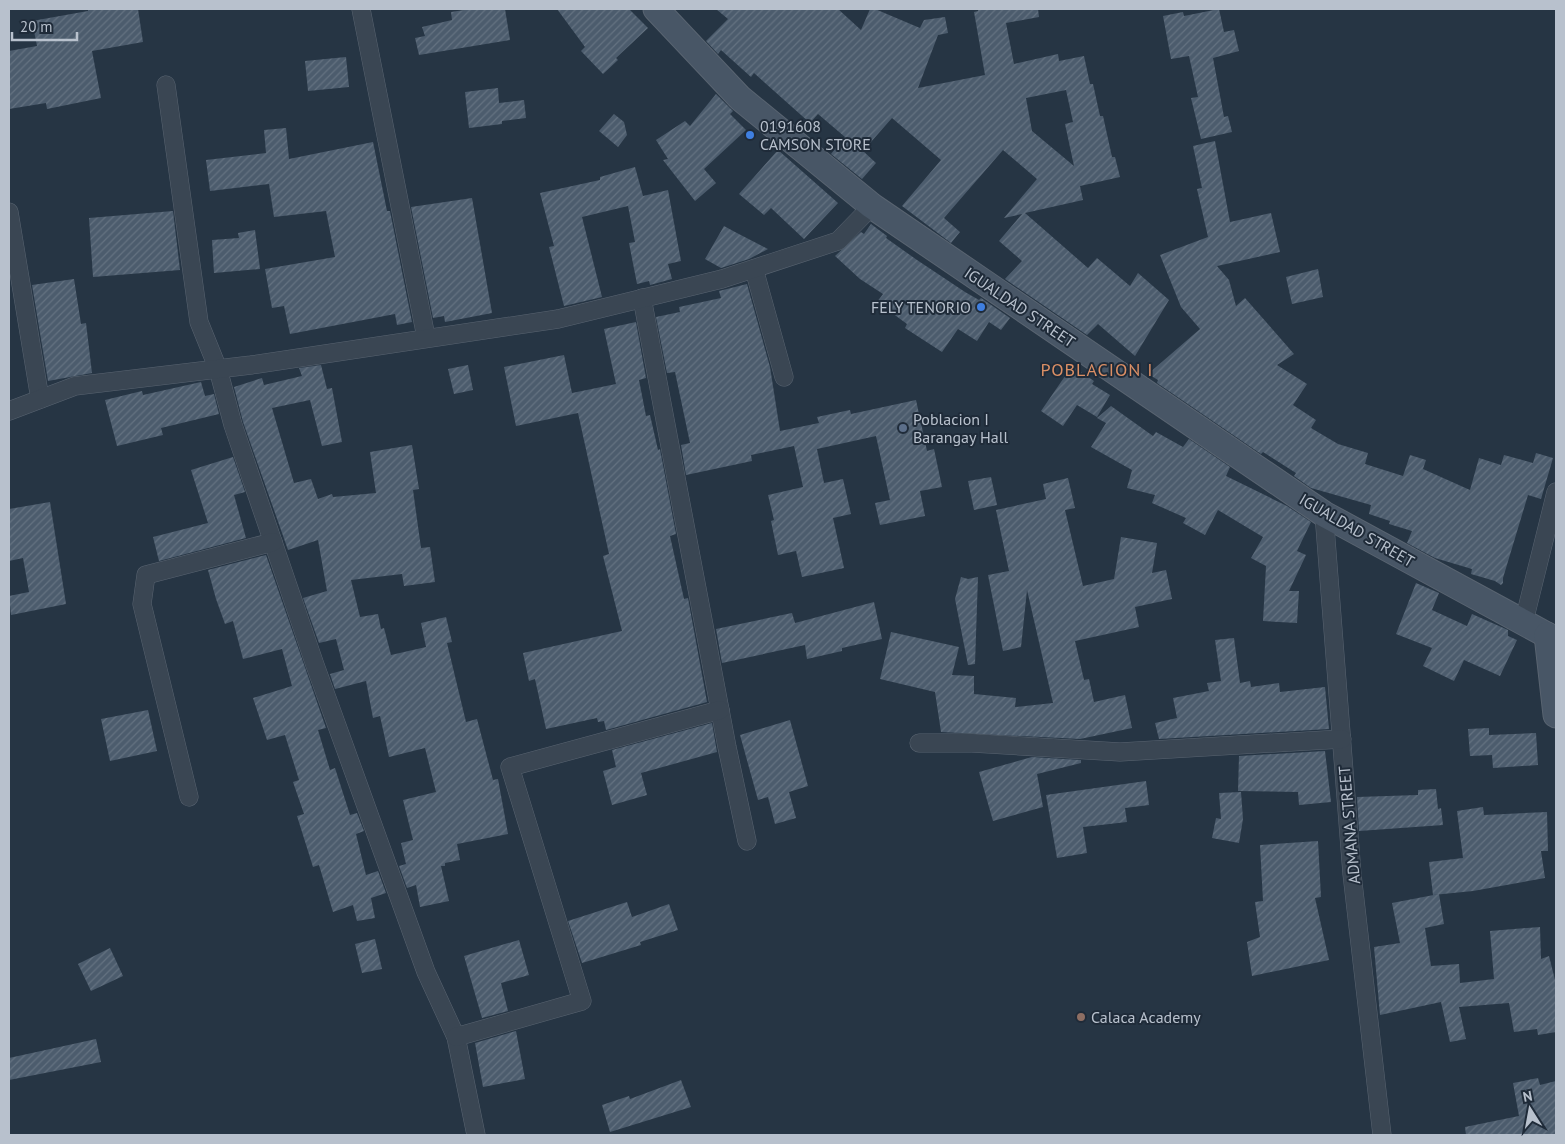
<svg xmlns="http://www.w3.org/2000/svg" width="1565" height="1144" viewBox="0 0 1565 1144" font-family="'PT Sans',sans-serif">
	<defs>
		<pattern id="building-hatch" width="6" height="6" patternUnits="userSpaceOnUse" patternTransform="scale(1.25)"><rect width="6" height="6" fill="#4c5c6d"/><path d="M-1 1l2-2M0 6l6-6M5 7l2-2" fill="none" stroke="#647281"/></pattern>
	</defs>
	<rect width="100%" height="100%" fill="#263544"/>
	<g fill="url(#building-hatch)" fill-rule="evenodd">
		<polygon points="88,9 138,9 143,42 92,51 101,98 47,109 46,103 9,109 9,51 37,46 32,21 88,11"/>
		<polygon points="471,9 505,9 510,40 419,55 415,38 425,36 422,27 452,20 451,12"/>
		<polygon points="557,9 629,9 648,28 616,58 618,60 603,74 581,51 585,47"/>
		<path d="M716,9H838L861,30L870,9H875L920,28L924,20L945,17L948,33L938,35L918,88L985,75L974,12L978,11V9H1038L1039,17L1006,23L1014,64L1058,54L1059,61L1084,56L1090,84H1093L1100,116H1103L1112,157H1115L1120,177L1080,186L1083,200L1025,213L1088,268L1097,258L1130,286L1138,273L1169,300L1135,356L1098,324L1087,335L1005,279L1022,261L999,241L1022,214L1004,218L1037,179L1003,150L944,218L960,232L951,243L902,206L941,160L892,118L863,151L876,163L862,179L831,154L845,137L818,114L810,123L754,73L751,77L721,50L718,54L706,41L728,19ZM1066,90L1073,122L1065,124L1074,166L1032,131L1026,98Z"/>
		<polygon points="1219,9 1224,32 1234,30 1239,51 1213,58 1224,117 1228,116 1232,132 1201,139 1191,98 1198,97 1189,56 1171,59 1163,16 1183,12 1184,16"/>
		<polygon points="346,57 349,87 308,91 305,61"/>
		<polygon points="498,88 499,103 524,100 526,118 502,121 502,124 469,128 465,92"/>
		<polygon points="716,94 733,111 730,114 746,130 704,169 716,183 695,201 663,160 668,159 656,140 685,121 690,126"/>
		<polygon points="614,114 624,122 627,135 618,147 599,131"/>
		<polygon points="286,128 289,159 373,142 387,211 390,211 412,322 397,325 395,314 290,334 284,306 272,308 265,269 335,257 326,211 274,217 269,184 210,191 206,160 266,153 264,130"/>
		<polygon points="1215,141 1230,222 1271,213 1280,252 1217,266 1229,280 1236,306 1245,298 1294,354 1277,365 1307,384 1293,405 1316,420 1311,428 1338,444 1368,453 1365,464 1403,476 1410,455 1426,460 1423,469 1470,490 1479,458 1501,465 1504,455 1533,463 1536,453 1553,458 1541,499 1528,495 1503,578 1503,583 1501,585 1495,581 1471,574 1472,569 1435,558 1407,543 1412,531 1389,524 1390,521 1369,514 1371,505 1311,488 1294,476 1296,473 1263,452 1261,454 1157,383 1158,380 1148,374 1200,329 1181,307 1160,255 1208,237 1197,189 1202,188 1193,146"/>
		<polygon points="778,150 838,203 804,239 771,208 764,215 739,194"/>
		<polygon points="635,167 643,196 668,190 681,261 668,264 672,279 650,285 649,281 637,284 629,243 635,242 628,206 582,217 602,297 564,306 549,247 554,246 540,193 600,180 600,177"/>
		<polygon points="472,198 492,313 445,322 444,316 433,318 411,207"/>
		<polygon points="173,211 180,270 93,277 89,218"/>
		<polygon points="871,224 887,236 886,238 917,260 965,292 979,300 981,298 1010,318 1001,330 989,322 977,341 958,329 942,352 905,328 907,324 877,302 883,294 860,279 835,256 861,232 864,234"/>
		<polygon points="724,226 735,232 768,249 749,259 721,268 705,259"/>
		<polygon points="255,230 260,269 214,273 212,240 239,238 238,233"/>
		<polygon points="1318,269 1323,297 1292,304 1286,277"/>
		<polygon points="74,279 81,324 86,323 92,373 48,381 32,285"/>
		<polygon points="747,284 770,367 780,431 819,423 817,417 850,410 851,414 916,400 927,451 934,449 942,487 920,491 925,516 880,525 875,503 890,500 876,436 817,449 824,483 843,479 851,514 833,518 844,568 802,577 796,551 778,555 771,521 774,520 768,495 803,487 794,446 751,455 752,461 686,475 681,445 690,443 675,372 667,373 656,317 680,312 679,307 721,298 719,291"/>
		<polygon points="636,322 646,378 639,380 646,416 650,415 658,450 660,449 676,534 670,536 684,599 688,598 707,702 606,730 604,721 598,722 597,718 546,729 535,679 529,681 523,653 622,631 603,556 609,554 578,413 516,426 504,367 564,355 572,393 616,384 604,329"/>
		<polygon points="321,365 327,389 332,388 342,442 322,446 310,400 272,408 294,483 311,479 318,499 332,494 333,497 376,493 370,452 412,445 419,489 413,490 421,548 430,547 435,582 404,586 402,574 351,580 360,617 378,614 381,629 384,628 391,655 426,647 421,623 446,617 452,642 447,643 466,722 477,719 493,780 498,779 508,834 457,844 460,860 445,863 445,866 441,866 449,901 420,907 416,885 407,888 399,866 406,864 401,843 413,840 403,800 436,792 425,748 389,757 380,716 373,718 366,681 335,689 330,674 344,670 336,639 319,643 303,598 327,591 318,540 288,550 243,422 234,387 262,378 264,385 302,376 299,368"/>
		<polygon points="468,365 473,390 454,394 448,369"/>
		<polygon points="1072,366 1094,381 1092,384 1110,395 1097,417 1077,405 1063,426 1041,411"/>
		<polygon points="201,382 205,396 214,394 219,414 161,428 163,435 117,446 105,400 142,391 143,395"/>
		<polygon points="1111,406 1153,436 1156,432 1183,447 1189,439 1230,467 1226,476 1287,506 1311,522 1297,551 1306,555 1289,591 1299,591 1297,623 1263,621 1266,566 1251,558 1263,537 1218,510 1205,535 1183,523 1186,518 1152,503 1155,495 1127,488 1132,470 1091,447 1106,423 1097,418"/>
		<polygon points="233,457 245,492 234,495 246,538 159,561 153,537 208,523 191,470"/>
		<polygon points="991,477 997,505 974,510 968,481"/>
		<polygon points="1068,478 1075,508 1065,510 1083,586 1114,579 1121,537 1157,543 1152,573 1166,570 1172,599 1135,607 1139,627 1075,641 1084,680 1089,679 1094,702 1125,695 1132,728 1080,739 941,732 935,692 880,679 891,632 959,647 952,675 974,676 974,694 1016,698 1015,707 1053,703 1027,590 1021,647 1003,651 988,575 1009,571 996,510 1046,499 1043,484"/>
		<polygon points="50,502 66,604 11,615 9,596 29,592 23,558 9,561 9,509"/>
		<polygon points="266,555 326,728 318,730 330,770 335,768 350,815 357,813 364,831 356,834 366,875 378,871 386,893 371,898 375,918 357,921 353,905 333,912 319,865 313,867 297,816 304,814 293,782 299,780 285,735 267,740 253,698 292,686 282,649 243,659 233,621 225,624 216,599 208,570"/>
		<polygon points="961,577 968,579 978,577 975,664 968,665 955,599"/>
		<polygon points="1416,583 1439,593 1432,610 1467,626 1472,614 1508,630 1508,636 1517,640 1500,676 1464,660 1454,681 1423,666 1432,648 1396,634"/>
		<polygon points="874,602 882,639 842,648 842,651 807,659 805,645 722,663 716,629 792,613 795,623"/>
		<polygon points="1234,638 1240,683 1250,681 1251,687 1279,683 1280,692 1325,687 1329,729 1159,739 1155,723 1177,718 1173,698 1209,691 1207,683 1221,681 1215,640"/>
		<polygon points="148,710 157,751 110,761 101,719"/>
		<polygon points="790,720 808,786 789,792 796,818 775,824 768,797 758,800 740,735"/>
		<polygon points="712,723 717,752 641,773 647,795 612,805 603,771 616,767 612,750"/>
		<polygon points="1489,728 1489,735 1536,733 1538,765 1493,768 1492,755 1470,756 1468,729"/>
		<polygon points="1325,751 1331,802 1299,805 1298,792 1238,791 1239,756"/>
		<polygon points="1032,757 1081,760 1081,763 1037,774 1043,807 993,821 979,772"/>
		<polygon points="1146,781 1149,805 1125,808 1127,822 1083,827 1087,853 1057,858 1046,795"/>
		<polygon points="1436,789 1438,809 1441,808 1443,825 1359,831 1357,797 1418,795 1418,790"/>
		<polygon points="1241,792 1243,819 1239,843 1212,838 1216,818 1221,819 1219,793"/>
		<polygon points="1483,807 1484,815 1547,812 1548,851 1541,851 1545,878 1473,891 1433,895 1429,862 1463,858 1457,811"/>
		<polygon points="1318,841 1321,897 1315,898 1329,960 1252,976 1247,942 1260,937 1255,902 1263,901 1260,845"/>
		<polygon points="1439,894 1444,924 1425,928 1431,966 1459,964 1460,983 1494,979 1490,931 1540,927 1541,959 1549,956 1556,984 1556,1032 1538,1035 1537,1029 1514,1032 1509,1003 1459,1007 1466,1039 1450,1042 1441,1002 1380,1015 1374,947 1400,943 1392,903"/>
		<polygon points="627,902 632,917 669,904 678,930 640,942 641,945 582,963 568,921"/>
		<polygon points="375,939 382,969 362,973 355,944"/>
		<polygon points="519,940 529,975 501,983 508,1011 482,1018 464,956"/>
		<polygon points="110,948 123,976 91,991 78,964"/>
		<polygon points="516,1031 525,1079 483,1087 475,1043"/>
		<polygon points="96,1039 101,1062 9,1080 9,1058"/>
		<polygon points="1538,1078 1540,1085 1556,1081 1556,1135 1466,1135 1465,1127 1519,1116 1513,1083"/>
		<polygon points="681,1080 691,1107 610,1132 602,1105 629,1096 630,1099"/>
	</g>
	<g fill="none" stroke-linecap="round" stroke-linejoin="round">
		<g stroke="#596471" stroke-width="19">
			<g id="street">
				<polyline points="361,9 426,337"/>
				<polyline points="166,85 199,322 218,369 233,425 315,665 426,972 456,1037 476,1135"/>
				<polyline points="9,212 40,399"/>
				<polyline points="754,269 784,377"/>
				<polyline points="642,298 727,747 747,841"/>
				<polyline points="9,411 75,386 251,365 558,319 722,279 838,241 872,206"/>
				<polyline points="1324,514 1352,874 1382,1135"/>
				<polyline points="1524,621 1556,492"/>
				<polyline points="919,743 972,743 1120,752 1342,739"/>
				<polyline points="189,797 142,604 146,575 273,542"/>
				<polyline points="456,1037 582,1001 510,767 720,710"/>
			</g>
		</g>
		<g stroke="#596471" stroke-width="27">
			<g id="secondary">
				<polyline points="656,9 740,98 872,206 1324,514 1556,640"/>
				<polyline points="1547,635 1556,715"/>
			</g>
		</g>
		<use href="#street" stroke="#3a4653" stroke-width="18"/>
		<use href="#secondary" stroke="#485666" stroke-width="25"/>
	</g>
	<g fill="#3f7fe0" stroke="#1f2b39" stroke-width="2">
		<circle cx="750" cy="135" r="5"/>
		<circle cx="981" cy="307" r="5"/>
	</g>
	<circle fill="#5c6f8a" stroke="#1f2b39" stroke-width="2" cx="903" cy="428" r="5"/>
	<circle fill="#8d6e63" stroke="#1f2b39" stroke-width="2" cx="1081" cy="1017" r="5"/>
	<g text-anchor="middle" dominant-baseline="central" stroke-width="4" stroke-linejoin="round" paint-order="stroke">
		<g font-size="16" fill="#b8c1cd" stroke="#1f2b39" text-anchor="start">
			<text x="760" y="126">0191608<tspan x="760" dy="18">CAMSON STORE</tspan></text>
			<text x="971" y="307" text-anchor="end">FELY TENORIO</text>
			<text x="913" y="419">Poblacion I<tspan x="913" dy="18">Barangay Hall</tspan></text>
			<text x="1091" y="1017">Calaca Academy</text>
		</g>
		<g font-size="16" fill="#b8c1cd" stroke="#1f2b39">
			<text transform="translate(1020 307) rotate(34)">IGUALDAD STREET</text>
			<text transform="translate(1357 530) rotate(30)">IGUALDAD STREET</text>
			<text transform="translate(1349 825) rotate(-95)">ADMANA STREET</text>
		</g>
		<g font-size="18" letter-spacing="1" fill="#db8f65" stroke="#1f2b39">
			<text x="1097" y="369">POBLACION I</text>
		</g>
	</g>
	<rect width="1565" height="1144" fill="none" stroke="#b8c1cd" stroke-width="20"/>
	<g transform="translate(1530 1109) rotate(349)" stroke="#1f2b39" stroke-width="4" paint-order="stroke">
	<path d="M0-4L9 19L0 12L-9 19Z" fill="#b8c1cd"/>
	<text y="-8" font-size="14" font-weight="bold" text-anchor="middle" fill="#b8c1cd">N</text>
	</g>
	<path d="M12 32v8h65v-8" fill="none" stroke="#b8c1cd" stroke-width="2.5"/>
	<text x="20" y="32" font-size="15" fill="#b8c1cd" stroke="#1f2b39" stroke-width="4" paint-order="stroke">20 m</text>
</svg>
